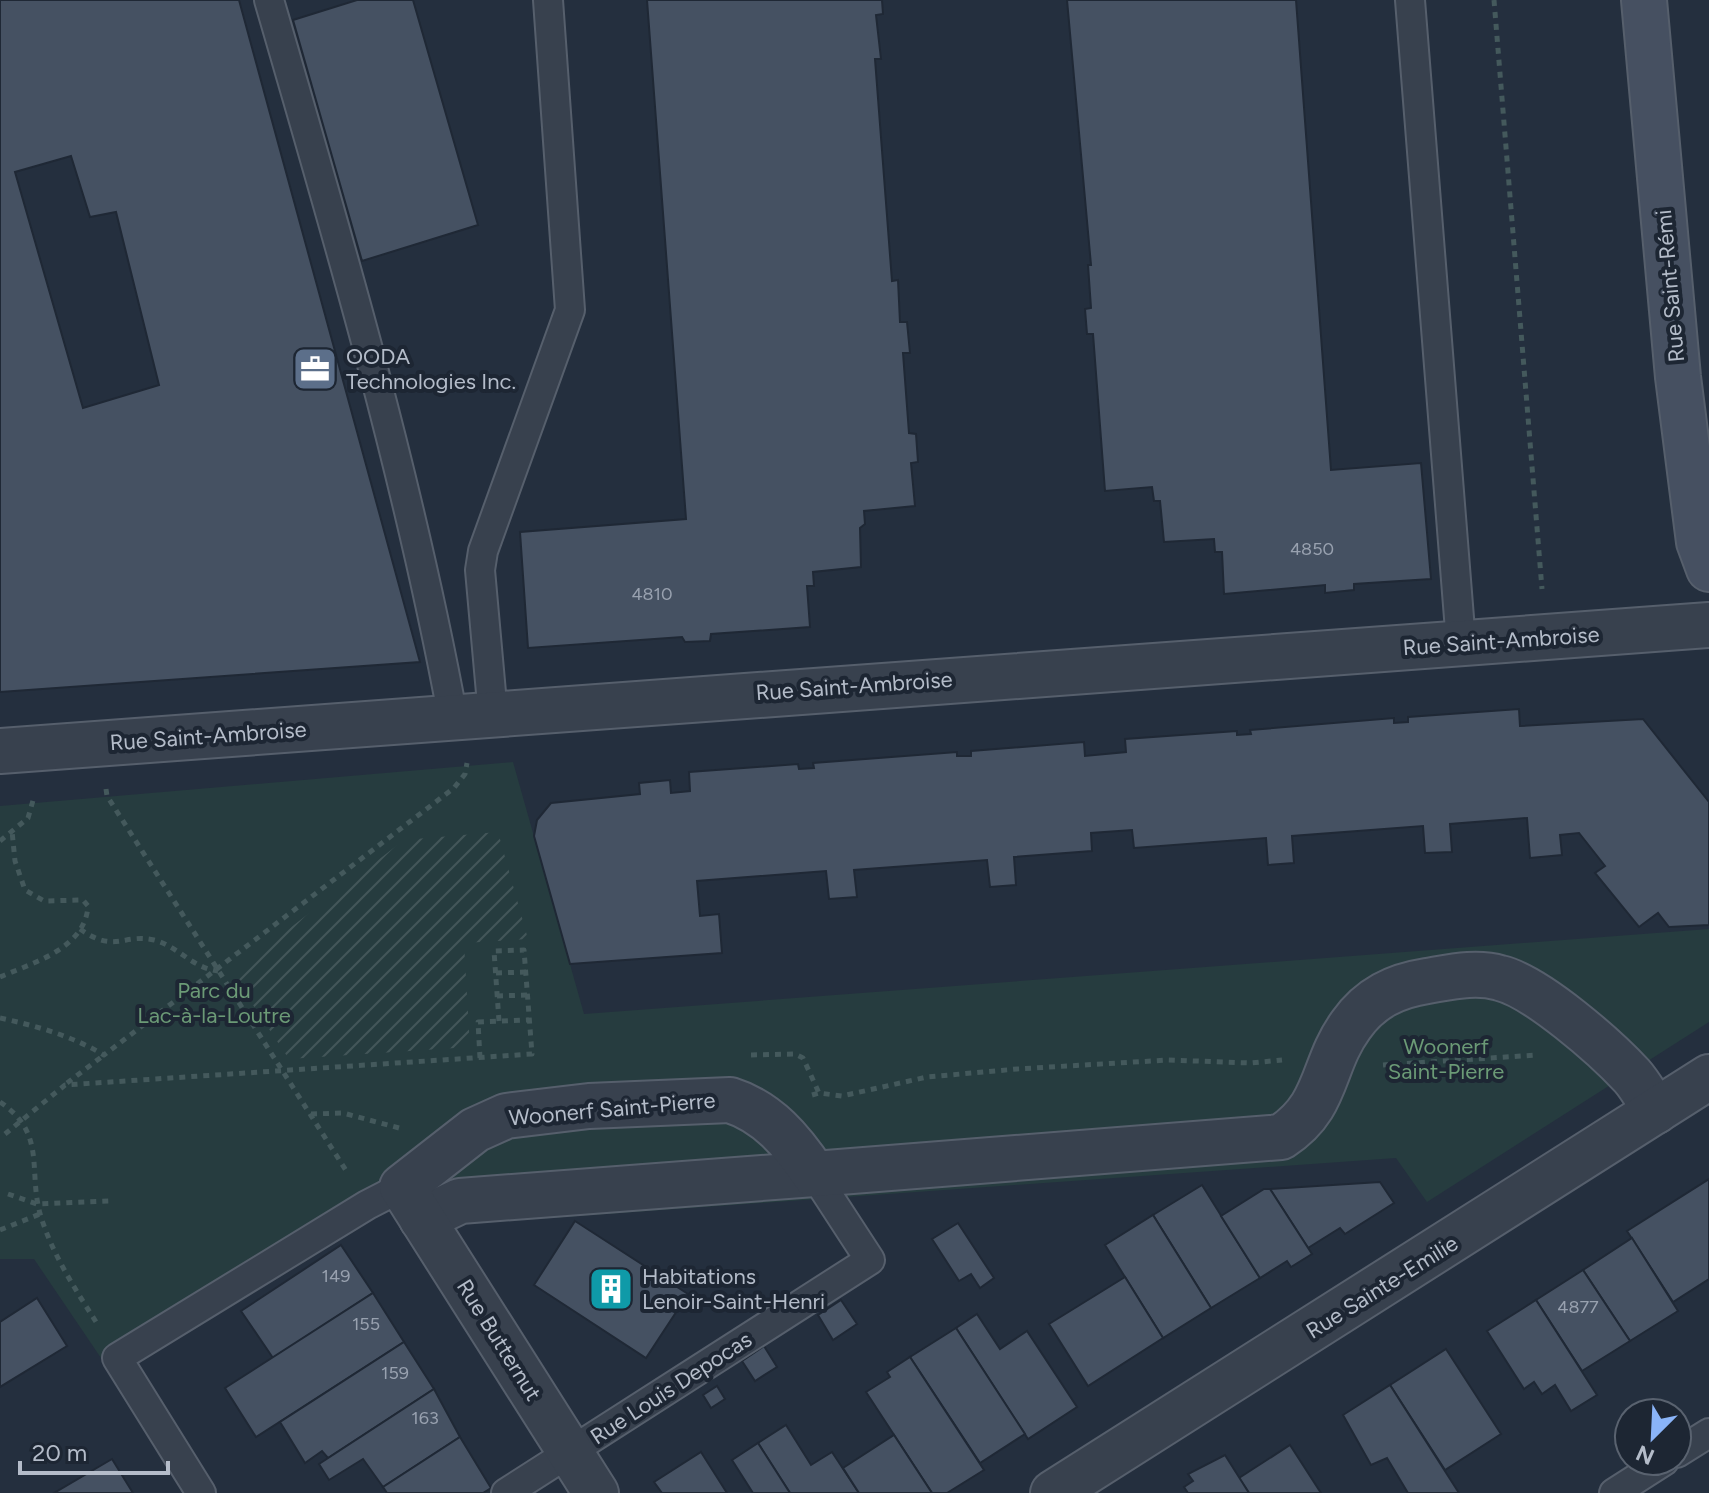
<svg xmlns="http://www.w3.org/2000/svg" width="1709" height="1493" viewBox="0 0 1709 1493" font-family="Figtree,sans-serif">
	<defs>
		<pattern id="garden-furrows" width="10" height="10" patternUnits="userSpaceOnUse" patternTransform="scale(2)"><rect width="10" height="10" fill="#263c3f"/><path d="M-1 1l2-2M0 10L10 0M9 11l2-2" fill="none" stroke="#435659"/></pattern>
	</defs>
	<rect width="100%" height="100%" fill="#242f3e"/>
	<polygon fill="#263c3f" points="513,762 584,1014 1709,929 1709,1022 1427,1202 1396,1158 480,1223 438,1157 354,1200 101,1358 34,1259 0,1259 0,806"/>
	<polygon fill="url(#garden-furrows)" points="498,832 528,939 464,943 470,1047 289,1059 237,981 237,969 404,840"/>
	<g fill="#455162" stroke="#1f2835" stroke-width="2" fill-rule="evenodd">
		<path d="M0,0H239L420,662L0,692ZM71,156L90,217L116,212L159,385L83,408L15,172Z"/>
		<polygon points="357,0 413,0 478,225 362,261 293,20"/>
		<polygon points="647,0 882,0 883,14 876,15 881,59 875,59 892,281 898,280 900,322 907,322 910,353 903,353 909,433 916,434 918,462 911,463 915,506 864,511 865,524 860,528 861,567 813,572 814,586 807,586 810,627 711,634 710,641 685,642 682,637 528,648 520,532 686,519"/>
		<polygon points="1067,0 1296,0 1331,470 1421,463 1431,579 1354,584 1354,590 1325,593 1325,585 1224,594 1222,552 1215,552 1214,539 1164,542 1160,501 1154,501 1152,487 1105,491 1093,334 1087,334 1085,309 1091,308 1088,265 1091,265"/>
		<polygon points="1519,709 1520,726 1643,719 1709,802 1709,925 1669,927 1658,913 1639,927 1595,873 1605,866 1579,833 1560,835 1562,855 1530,858 1527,818 1450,824 1452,852 1425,853 1423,826 1292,836 1294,863 1268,865 1266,838 1134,848 1132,830 1091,833 1092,851 1014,857 1016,885 990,887 987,860 854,870 857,897 829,899 826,871 697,881 700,916 719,914 722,953 570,964 534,836 537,820 551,803 640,794 639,783 670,780 671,793 690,791 689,772 798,764 799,769 814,768 813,763 957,752 957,756 971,756 971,751 1084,742 1085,756 1126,752 1125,739 1237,731 1237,735 1251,734 1250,730 1394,718 1394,723 1408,722 1408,717"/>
		<polygon points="1709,1179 1709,1279 1673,1302 1627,1231"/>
		<polygon points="1380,1182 1394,1203 1345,1234 1340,1228 1308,1248 1270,1189"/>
		<polygon points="1202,1185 1260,1278 1211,1308 1153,1215"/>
		<polygon points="1264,1189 1270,1189 1312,1254 1291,1267 1287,1261 1260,1278 1221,1216"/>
		<polygon points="1153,1215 1211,1308 1163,1338 1105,1245"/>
		<polygon points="575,1221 688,1294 646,1358 534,1285"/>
		<polygon points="958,1223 994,1278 980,1288 971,1274 959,1281 932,1239"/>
		<polygon points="1632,1238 1678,1311 1630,1341 1583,1270"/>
		<polygon points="341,1245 373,1293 273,1358 241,1311"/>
		<polygon points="1583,1270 1630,1341 1582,1371 1536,1300"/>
		<polygon points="1125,1277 1163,1338 1088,1386 1049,1324"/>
		<polygon points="373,1293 404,1342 256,1437 225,1388"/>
		<polygon points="37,1298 67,1346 0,1387 0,1322"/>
		<polygon points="841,1300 857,1324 833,1340 818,1315"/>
		<polygon points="1536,1300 1597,1395 1571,1411 1555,1385 1542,1394 1534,1382 1524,1389 1487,1331"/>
		<polygon points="977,1314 1000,1349 1027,1331 1077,1407 1028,1439 956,1328"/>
		<polygon points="956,1328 1025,1434 980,1463 910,1357"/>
		<polygon points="404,1342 434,1389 328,1458 322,1451 305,1463 280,1422"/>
		<polygon points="764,1346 777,1367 755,1381 742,1361"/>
		<polygon points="1446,1349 1501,1434 1445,1470 1390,1385"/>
		<polygon points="910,1357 984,1470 947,1493 932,1493 866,1392 890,1377 887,1372"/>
		<polygon points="1390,1385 1459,1493 1408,1493 1387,1458 1371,1465 1343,1415"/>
		<polygon points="717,1386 725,1399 711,1408 703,1395"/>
		<polygon points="434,1389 460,1437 383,1487 363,1459 329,1480 319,1464"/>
		<polygon points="786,1425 811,1465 832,1452 859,1493 790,1493 758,1443"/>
		<polygon points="894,1435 932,1493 859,1493 843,1468"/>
		<polygon points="460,1437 491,1488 483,1493 387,1493 383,1487"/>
		<polygon points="758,1443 790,1493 753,1493 732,1460"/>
		<polygon points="1290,1445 1321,1493 1249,1493 1239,1478"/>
		<polygon points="701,1452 727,1493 662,1493 654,1482"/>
		<polygon points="1225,1455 1249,1493 1188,1493 1184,1487 1193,1481 1188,1474"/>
		<polygon points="112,1459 133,1493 54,1493"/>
	</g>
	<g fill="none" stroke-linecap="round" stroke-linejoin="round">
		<g stroke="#565f6c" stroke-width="32">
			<g id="service">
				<path d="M269,0C338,237 408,475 453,718"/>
				<polyline points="1410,0 1461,643"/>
				<polyline points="493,715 480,570 483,551 570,310 548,0"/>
				<polyline points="1677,1453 1709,1433"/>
				<polyline points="201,1493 117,1358 367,1205 402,1187"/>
				<polyline points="506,1493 870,1260 814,1174"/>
				<polyline points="1614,1493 1664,1461"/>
			</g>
		</g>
		<g stroke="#565f6c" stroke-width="48">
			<g id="minor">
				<polyline points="0,751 1709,625"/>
				<polyline points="422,1219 460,1201 814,1174"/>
				<path d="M596,1493L402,1187L475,1130L506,1116L589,1106L730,1100C768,1112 792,1141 814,1174L1281,1137C1329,1106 1321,1066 1351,1025C1370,998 1395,986 1427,981C1451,977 1476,971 1500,978C1537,987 1605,1047 1632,1076C1641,1086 1648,1100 1656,1111"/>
				<polyline points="1053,1493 1709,1077"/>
			</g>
		</g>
		<g stroke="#565f6c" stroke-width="48">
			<polyline id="secondary" points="1644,0 1678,377 1699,542 1709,569"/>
		</g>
		<g stroke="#44595c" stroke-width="5" stroke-dasharray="6 6" stroke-linecap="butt">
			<polyline points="1494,0 1542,589"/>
			<polyline points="106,789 107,796 347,1172"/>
			<polyline points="0,841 28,818 34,797"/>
			<path d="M80,929C115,954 123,933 154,940C178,946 192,968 218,971"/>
			<polyline points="496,973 526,972"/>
			<path d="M0,977C32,963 85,949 88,906L83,900L44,901L25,890L15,861L12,831"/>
			<polyline points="497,996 527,995"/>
			<path d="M0,1018C37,1026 72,1036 104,1055L454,788L465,774L467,763"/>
			<polyline points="751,1055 795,1054 803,1058 819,1093"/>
			<polyline points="480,1058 478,1022 529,1020"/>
			<polyline points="1383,1065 1537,1055"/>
			<polyline points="67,1083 104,1055"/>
			<polyline points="812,1095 819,1093 842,1096 927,1077 1017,1069 1168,1060 1251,1063 1282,1060"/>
			<path d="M0,1102C49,1135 26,1173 42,1220C54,1257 77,1292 98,1325"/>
			<polyline points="311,1114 343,1113 399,1128"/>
			<polyline points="5,1134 65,1085 532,1054 524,950 494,951 499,1021"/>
			<polyline points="8,1194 37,1204 111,1201"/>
			<polyline points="0,1230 40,1214"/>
		</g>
		<use href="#service" stroke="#38414e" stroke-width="28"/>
		<use href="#minor" stroke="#38414e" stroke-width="44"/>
		<use href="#secondary" stroke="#465061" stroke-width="44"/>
	</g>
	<defs>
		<g id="office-square" transform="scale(2.3)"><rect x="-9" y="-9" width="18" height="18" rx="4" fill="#5c6f8a" stroke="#1d2633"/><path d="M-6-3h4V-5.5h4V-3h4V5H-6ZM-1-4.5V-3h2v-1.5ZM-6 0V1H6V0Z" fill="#fff"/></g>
		<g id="building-square" transform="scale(2.3)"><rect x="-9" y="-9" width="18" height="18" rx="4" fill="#0f9aa8" stroke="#1d2633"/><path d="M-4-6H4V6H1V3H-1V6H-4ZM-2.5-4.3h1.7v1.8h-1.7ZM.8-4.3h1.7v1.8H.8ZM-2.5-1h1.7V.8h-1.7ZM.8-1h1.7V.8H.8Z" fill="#fff"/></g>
	</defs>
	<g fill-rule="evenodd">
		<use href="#office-square" x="315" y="369"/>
		<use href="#building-square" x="611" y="1289"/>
	</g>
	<g text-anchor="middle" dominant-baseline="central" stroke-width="8" stroke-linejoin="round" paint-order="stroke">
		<g font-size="18" fill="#98a1af">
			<text x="1312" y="549">4850</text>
			<text x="652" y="594">4810</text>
			<text x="336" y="1276">149</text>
			<text x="1578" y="1307">4877</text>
			<text x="366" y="1324">155</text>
			<text x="395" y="1373">159</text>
			<text x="425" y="1418">163</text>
		</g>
		<g font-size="22" fill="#b4bcc9" stroke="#1d2633">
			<text transform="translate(1670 286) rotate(-95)">Rue Saint-Rémi</text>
			<text transform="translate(1501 641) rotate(-4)">Rue Saint-Ambroise</text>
			<text transform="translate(854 686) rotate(-4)">Rue Saint-Ambroise</text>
			<text transform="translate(208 736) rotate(-4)">Rue Saint-Ambroise</text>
			<text transform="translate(612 1109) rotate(-5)">Woonerf Saint-Pierre</text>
			<text transform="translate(1382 1287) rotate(-32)">Rue Sainte-Emilie</text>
			<text transform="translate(499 1340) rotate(58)">Rue Butternut</text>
			<text transform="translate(671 1388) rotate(-33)">Rue Louis Depocas</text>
		</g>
		<g font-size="22" fill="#b4bcc9" stroke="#1d2633" text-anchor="start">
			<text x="346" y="356">OODA<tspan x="346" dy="25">Technologies Inc.</tspan></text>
			<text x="642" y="1276">Habitations<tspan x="642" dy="25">Lenoir-Saint-Henri</tspan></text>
		</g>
		<g font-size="22" fill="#6b9a76" stroke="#1d2633">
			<text x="214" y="990">Parc du<tspan x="214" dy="25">Lac-à-la-Loutre</tspan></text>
			<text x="1446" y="1046">Woonerf<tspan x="1446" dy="25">Saint-Pierre</tspan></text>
		</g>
	</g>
	<g transform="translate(1653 1437) rotate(204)"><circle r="38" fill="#1d2633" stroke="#59626f" stroke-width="2"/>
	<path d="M0-6L14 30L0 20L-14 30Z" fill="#8ab4f8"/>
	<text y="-12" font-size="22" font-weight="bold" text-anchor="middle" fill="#b4bcc9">N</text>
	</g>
	<path d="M20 1461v12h148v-12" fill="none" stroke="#b4bcc9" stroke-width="4"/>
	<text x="32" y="1461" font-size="24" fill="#b4bcc9" stroke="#1d2633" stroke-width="6" paint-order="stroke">20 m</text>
</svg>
